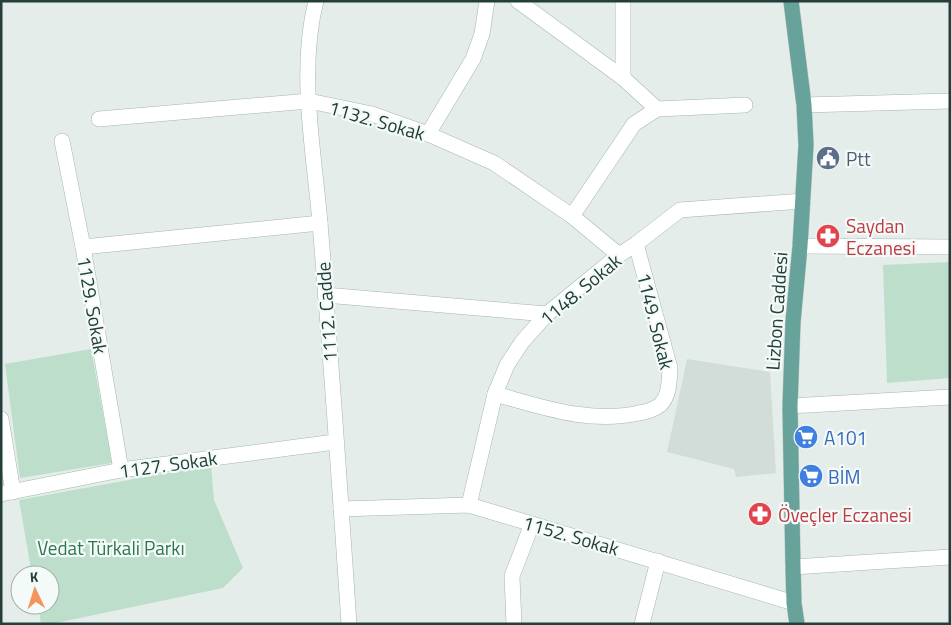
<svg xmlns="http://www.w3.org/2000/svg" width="951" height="625" viewBox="0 0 951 625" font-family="'Titillium Web',sans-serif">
	<rect width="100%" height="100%" fill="#e4edea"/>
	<polygon fill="#d2ddd9" points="687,359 770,372 776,473 736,477 734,469 667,452"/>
	<g fill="#bddeca">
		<polygon points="950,262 950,378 887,383 883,265"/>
		<polygon points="91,349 112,463 20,478 5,364"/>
		<polygon points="211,465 214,500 243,568 223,588 51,624 41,624 38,605 50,605 50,575 32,575 19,500"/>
	</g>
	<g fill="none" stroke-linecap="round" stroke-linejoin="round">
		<g stroke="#a6b5b2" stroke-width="16">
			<g id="minor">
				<path d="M316,1C298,71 314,152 320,223C331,357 340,490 349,624"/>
				<polyline points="518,1 623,78 657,109"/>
				<polyline points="623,78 623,1"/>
				<polyline points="804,105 950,101"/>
				<polyline points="657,109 745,105"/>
				<polyline points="99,119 309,101 372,114 428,134 494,163 572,216 619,255"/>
				<polyline points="428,134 473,59 482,34 487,1"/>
				<polyline points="62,141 83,247 121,470"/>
				<polyline points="572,216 634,124 657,109"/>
				<polyline points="800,246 950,247"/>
				<polyline points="83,247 320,223"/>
				<polyline points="325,295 547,314"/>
				<path d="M495,394C542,407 589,424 639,413C645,412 655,409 660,405C670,395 669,381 670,368L636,244"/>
				<polyline points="790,406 950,397"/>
				<polyline points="1,419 13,492"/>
				<polyline points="1,494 121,470 335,442"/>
				<polyline points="469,505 495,394 507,365 522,342 547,314 619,255 636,244 680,210 803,201"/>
				<polyline points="341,509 469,505 794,603"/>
				<polyline points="793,567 950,557"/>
				<polyline points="514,624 512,576 532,524"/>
				<polyline points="642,624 658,561"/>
			</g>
		</g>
		<g stroke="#c1c9c8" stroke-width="16">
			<polyline id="major" points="791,1 804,105 806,145 800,246 793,322 790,406 793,567 794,603 797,624"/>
		</g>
		<use href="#minor" stroke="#fff" stroke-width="15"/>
		<use href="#major" stroke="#68a39b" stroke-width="15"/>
	</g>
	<defs>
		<g id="civic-disc" transform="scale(1.25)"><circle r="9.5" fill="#5c6f8a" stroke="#f4faf8"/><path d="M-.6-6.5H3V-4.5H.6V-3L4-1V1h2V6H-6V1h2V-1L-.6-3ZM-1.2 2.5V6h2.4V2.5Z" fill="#fff"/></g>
		<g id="pharmacy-disc" transform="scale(1.25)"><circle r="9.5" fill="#e0444e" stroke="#f4faf8"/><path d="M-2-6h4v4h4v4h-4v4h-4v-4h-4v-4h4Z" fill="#fff"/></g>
		<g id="supermarket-disc" transform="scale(1.25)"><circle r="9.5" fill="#3f7fe0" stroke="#f4faf8"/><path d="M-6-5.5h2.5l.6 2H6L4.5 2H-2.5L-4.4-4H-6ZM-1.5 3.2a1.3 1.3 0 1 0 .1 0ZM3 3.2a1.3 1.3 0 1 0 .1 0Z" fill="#fff"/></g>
	</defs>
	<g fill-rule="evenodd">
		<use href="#civic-disc" x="828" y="158"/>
		<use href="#pharmacy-disc" x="828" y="236"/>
		<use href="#supermarket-disc" x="806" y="437"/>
		<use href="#supermarket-disc" x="811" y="476"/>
		<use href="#pharmacy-disc" x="760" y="514"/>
	</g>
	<g text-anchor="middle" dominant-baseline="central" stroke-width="4.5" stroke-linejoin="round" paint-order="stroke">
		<g font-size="19" fill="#233f3b" stroke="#f4faf8">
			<text transform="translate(377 120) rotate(16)">1132. Sokak</text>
			<text transform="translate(580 289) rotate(-40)">1148. Sokak</text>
			<text transform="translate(93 305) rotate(80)">1129. Sokak</text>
			<text transform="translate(776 311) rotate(-86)">Lizbon Caddesi</text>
			<text transform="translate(326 312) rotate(-94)">1112. Cadde</text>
			<text transform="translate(656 321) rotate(76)">1149. Sokak</text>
			<text transform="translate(168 464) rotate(-8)">1127. Sokak</text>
			<text transform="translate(571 535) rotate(16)">1152. Sokak</text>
		</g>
		<g font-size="19" fill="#4e5e75" stroke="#f4faf8" text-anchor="start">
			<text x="846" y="158">Ptt</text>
		</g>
		<g font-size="19" fill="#be3a42" stroke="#f4faf8" text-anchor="start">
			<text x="846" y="225">Saydan<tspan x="846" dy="22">Eczanesi</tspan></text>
			<text x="778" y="514">Öveçler Eczanesi</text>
		</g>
		<g font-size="19" fill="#366cbe" stroke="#f4faf8" text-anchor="start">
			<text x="824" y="437">A101</text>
			<text x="828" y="476">BİM</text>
		</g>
		<g font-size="19" fill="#2d7652" stroke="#f4faf8">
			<text x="111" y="547">Vedat Türkali Parkı</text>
		</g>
	</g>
	<rect width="951" height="625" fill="none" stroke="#233f3b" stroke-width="5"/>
	<g transform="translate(35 590) rotate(356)"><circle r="24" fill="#f4faf8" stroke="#a0afac"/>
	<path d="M0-4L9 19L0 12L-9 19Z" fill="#f2945c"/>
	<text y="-8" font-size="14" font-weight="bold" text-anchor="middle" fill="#233f3b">K</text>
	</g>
</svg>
